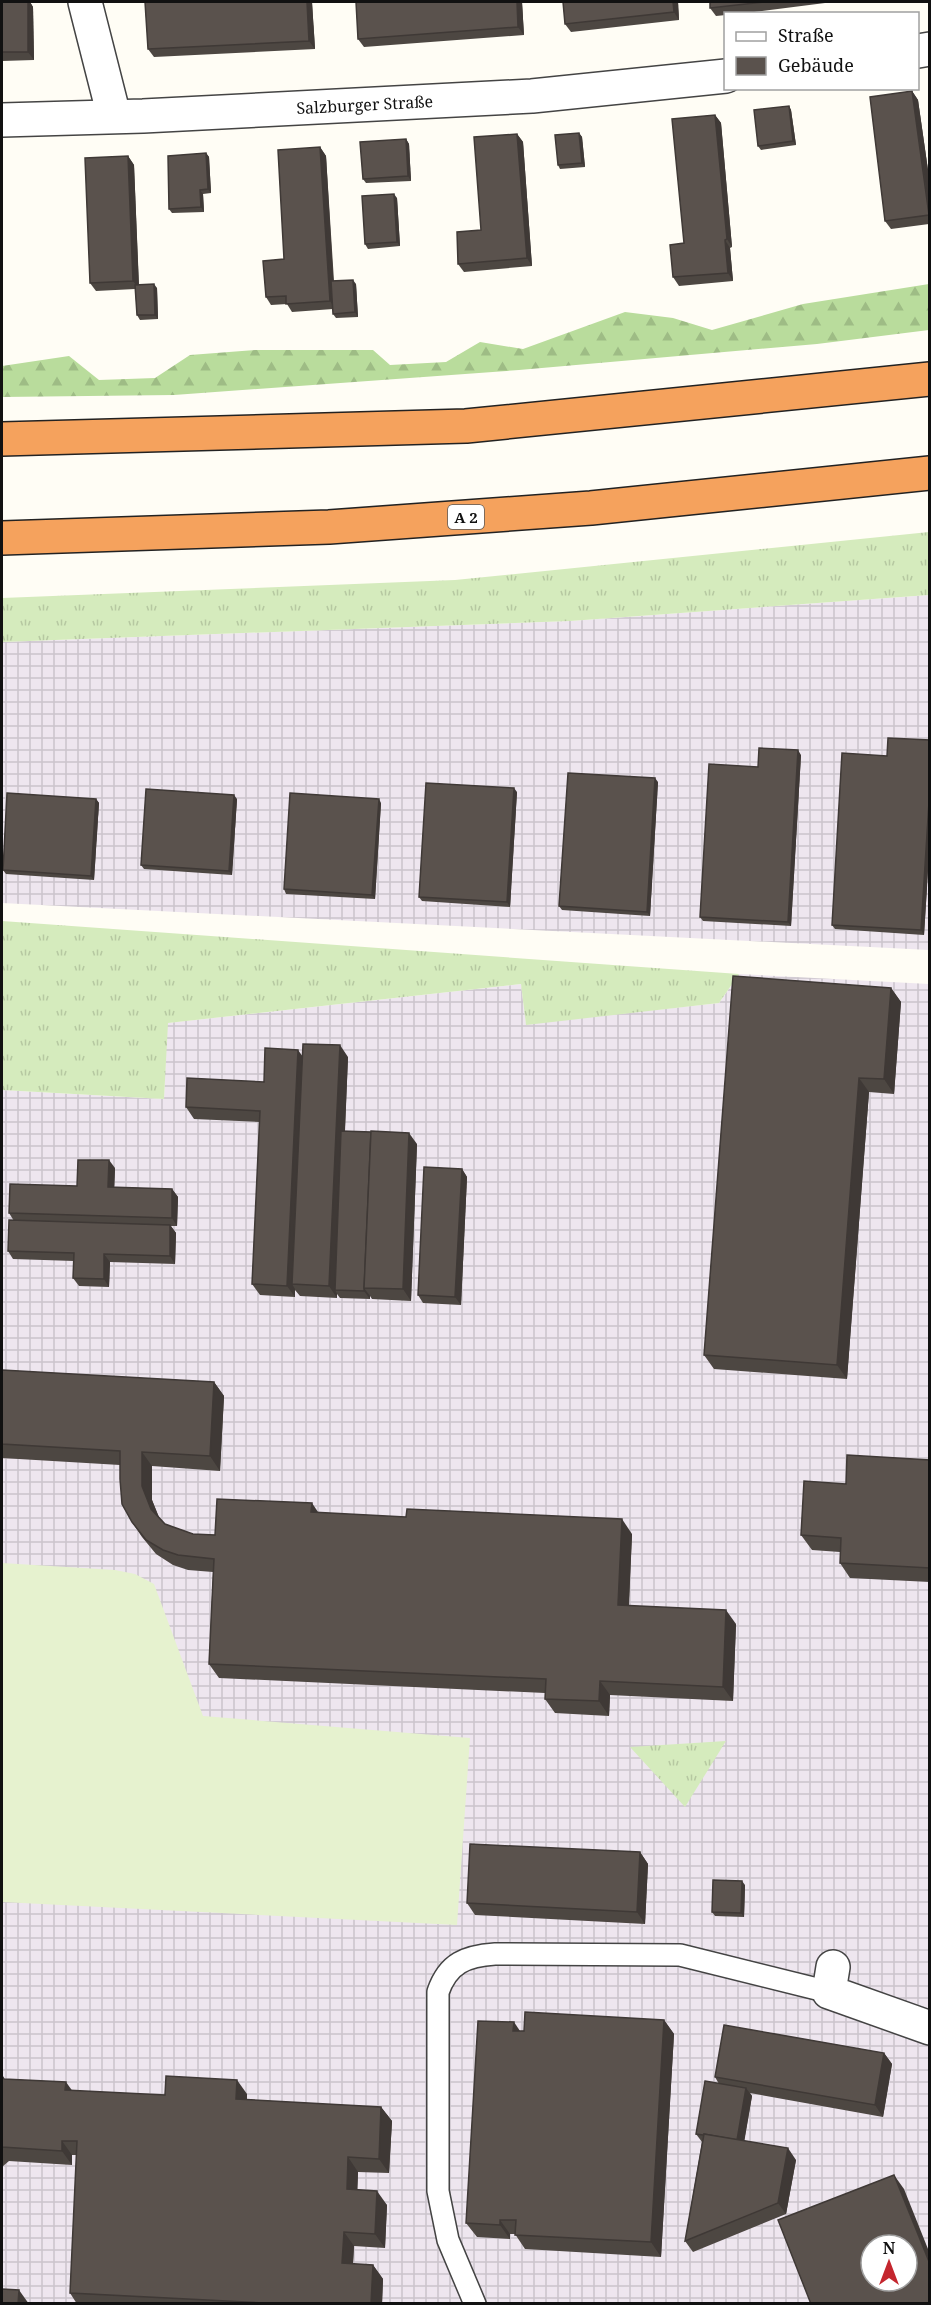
<svg xmlns="http://www.w3.org/2000/svg" width="931" height="2305" viewBox="0 0 931 2305" font-family="'Noto Serif',serif">
	<defs>
		<pattern id="industrial-grid" width="8" height="8" patternUnits="userSpaceOnUse" patternTransform="scale(1.5)"><rect width="8" height="8" fill="#eee6ef"/><path d="M0 4h8M4 0v8" fill="none" stroke="#cbc4cc"/></pattern>
		<pattern id="grass-tufts" width="24" height="20" patternUnits="userSpaceOnUse" patternTransform="scale(1.5)"><rect width="24" height="20" fill="#d5ebbd"/><path d="M3 7l-1-3M5 7V3M7 7l1-3M15 17l-1-3M17 17v-4M19 17l1-3" fill="none" stroke="#b6c8a1"/></pattern>
		<pattern id="forest-firs" width="22" height="20" patternUnits="userSpaceOnUse" patternTransform="scale(1.5)"><rect width="22" height="20" fill="#b9dc9c"/><path d="M5 1l3.5 6h-7zM16 11l3.5 6h-7z" fill="#9ebc85"/></pattern>
	</defs>
	<rect width="100%" height="100%" fill="#fffdf5"/>
	<g fill="url(#industrial-grid)" fill-rule="evenodd">
		<polygon points="929,595 929,950 2,903 2,642 570,621"/>
		<path d="M739,974L929,984V2303H2V1090L164,1099L167,1023L521,984L526,1024L719,1003ZM871,2245H907V2281H871Z"/>
	</g>
	<g fill="url(#grass-tufts)">
		<polygon points="929,532 929,595 570,621 2,642 2,598 455,580"/>
		<polygon points="2,921 739,974 719,1003 526,1025 521,984 168,1023 164,1099 2,1090"/>
		<polygon points="726,1741 685,1807 630,1747"/>
	</g>
	<polygon fill="url(#forest-firs)" points="929,284 929,330 817,344 519,370 174,395 2,397 2,366 69,356 99,380 155,378 190,355 255,350 373,350 390,365 446,362 480,342 523,349 625,312 673,318 712,330 803,304"/>
	<polygon fill="#e6f2cf" points="2,1563 115,1570 135,1574 154,1584 203,1716 470,1738 457,1925 2,1902"/>
	<g fill="none" stroke-linecap="round" stroke-linejoin="round">
		<g stroke="#444" stroke-width="24">
			<path id="lane" d="M475,2304L448,2240L438,2191V1992C448,1963 466,1956 495,1954L680,1955L829,1992"/>
		</g>
		<g stroke="#444" stroke-width="36">
			<g id="street">
				<polyline points="85,2 114,116"/>
				<polyline points="918,51 930,49"/>
				<path id="s1" d="M2,120L143,116L532,96L726,76"/>
				<polyline points="833,1967 829,1992 930,2028"/>
			</g>
		</g>
		<g stroke="#222" stroke-width="36">
			<g id="highway">
				<polyline points="2,439 466,426 930,379"/>
				<polyline points="2,538 329,527 591,508 930,473"/>
			</g>
		</g>
		<use href="#lane" stroke="#fff" stroke-width="21"/>
		<use href="#street" stroke="#fff" stroke-width="33"/>
		<use href="#highway" stroke="#f5a25d" stroke-width="33"/>
	</g>
	<g fill="#4d4742">
		<polygon points="2,2 30,2 33,7 34,60 2,61"/>
		<polygon points="145,2 312,2 315,49 154,57 148,49"/>
		<polygon points="356,2 522,2 524,35 364,47 358,39"/>
		<polygon points="563,2 678,2 679,20 571,32 565,24"/>
		<polygon points="710,2 824,2 825,3 738,14 726,14 726,15 716,16 710,8"/>
		<polygon points="912,91 918,100 930,184 930,230 929,224 891,229 885,221"/>
		<polygon points="789,106 791,110 796,145 761,150 758,146"/>
		<polygon points="715,115 721,123 732,247 730,248 733,281 679,286 673,277 684,243"/>
		<polygon points="579,133 582,137 585,167 560,169 558,165"/>
		<polygon points="517,134 523,142 532,266 464,272 458,264 481,230"/>
		<polygon points="406,139 409,144 411,181 366,183 363,179"/>
		<polygon points="320,147 326,156 334,281 356,284 358,317 336,318 333,314 333,309 292,312 287,304 271,305 266,297 284,259"/>
		<polygon points="206,153 209,157 211,193 203,194 204,212 172,213 169,209"/>
		<polygon points="128,156 134,165 139,285 157,288 158,319 140,320 137,315 135,289 96,291 90,283"/>
		<polygon points="397,198 400,246 368,249 365,244"/>
		<polygon points="930,740 930,838 924,935 835,929 832,925 887,756"/>
		<polygon points="801,755 791,926 703,921 700,917 758,767"/>
		<polygon points="658,782 650,916 562,910 559,906"/>
		<polygon points="517,792 510,907 422,901 419,897"/>
		<polygon points="96,799 99,803 94,880 6,874 3,870"/>
		<polygon points="237,799 232,875 144,869 141,865"/>
		<polygon points="381,803 375,899 286,894 284,889"/>
		<polygon points="891,988 901,1002 894,1094 869,1092 847,1379 714,1369 704,1355"/>
		<polygon points="302,1056 348,1057 345,1131 417,1144 411,1301 372,1299 370,1296 370,1299 340,1298 337,1294 337,1298 300,1296 295,1290 295,1297 260,1295 252,1284 260,1122 194,1119 186,1107 264,1082"/>
		<polygon points="115,1168 114,1187 172,1189 178,1197 177,1226 171,1226 176,1233 175,1264 110,1262 109,1287 79,1286 73,1278 74,1261 13,1259 8,1251 14,1221 9,1213 77,1186"/>
		<polygon points="462,1169 467,1177 461,1305 423,1303 418,1295"/>
		<polygon points="2,1370 214,1382 224,1396 220,1471 152,1466 152,1500 159,1517 165,1524 193,1534 215,1535 318,1513 632,1534 629,1606 736,1624 733,1701 610,1695 609,1716 555,1713 545,1699 545,1693 219,1678 209,1664 213,1572 188,1570 173,1565 156,1554 142,1537 132,1522 120,1465 2,1458"/>
		<polygon points="930,1460 930,1582 850,1578 840,1563 840,1552 812,1550 801,1535 846,1484"/>
		<polygon points="640,1852 648,1864 645,1924 475,1915 467,1903"/>
		<polygon points="745,1885 744,1917 715,1916 712,1912"/>
		<polygon points="664,2020 674,2034 661,2257 525,2249 515,2234 510,2234 510,2239 477,2237 466,2223 520,2031"/>
		<polygon points="884,2053 892,2064 883,2117 750,2093 752,2096 744,2141 796,2160 786,2214 693,2252 685,2241 702,2142 696,2134 719,2084 715,2077"/>
		<polygon points="2,2076 4,2079 72,2091 165,2095 247,2094 247,2100 381,2107 392,2121 389,2173 358,2172 357,2190 387,2205 385,2248 354,2246 353,2264 373,2265 383,2279 382,2304 77,2304 70,2293 77,2155 72,2155 72,2165 9,2161 2,2167"/>
	</g>
	<g fill="#3f3936">
		<polygon points="28,2 30,2 33,7 34,60 28,52"/>
		<polygon points="307,2 312,2 315,49 309,41"/>
		<polygon points="517,2 522,2 524,35 518,27"/>
		<polygon points="673,2 678,2 679,20 674,12"/>
		<polygon points="912,91 918,100 930,184 930,216"/>
		<polygon points="789,106 791,110 796,145 793,141"/>
		<polygon points="715,115 721,123 732,247 727,239"/>
		<polygon points="579,133 582,137 585,167 582,163"/>
		<polygon points="517,134 523,142 532,266 527,258"/>
		<polygon points="406,139 409,144 411,181 408,176"/>
		<polygon points="320,147 326,156 335,309 330,301"/>
		<polygon points="206,153 209,157 211,193 208,189"/>
		<polygon points="128,156 134,165 139,289 133,281"/>
		<polygon points="200,190 203,194 204,212 201,207"/>
		<polygon points="394,194 397,198 400,246 397,242"/>
		<polygon points="725,240 730,248 733,281 728,273"/>
		<polygon points="353,280 356,284 358,317 355,312"/>
		<polygon points="154,284 157,288 158,319 155,315"/>
		<polygon points="798,750 801,755 791,926 788,922"/>
		<polygon points="655,778 658,782 650,916 647,912"/>
		<polygon points="930,786 930,838 924,935 921,930"/>
		<polygon points="514,788 517,792 510,907 507,902"/>
		<polygon points="234,795 237,799 232,875 229,871"/>
		<polygon points="96,799 99,803 94,880 91,876"/>
		<polygon points="379,799 381,803 375,899 372,895"/>
		<polygon points="891,988 901,1002 894,1094 884,1079"/>
		<polygon points="340,1045 348,1057 338,1290 335,1290 337,1294 337,1298 329,1286"/>
		<polygon points="298,1050 306,1061 292,1284 295,1289 295,1297 287,1286"/>
		<polygon points="859,1078 869,1092 847,1379 837,1365"/>
		<polygon points="409,1133 417,1144 411,1301 403,1289"/>
		<polygon points="109,1160 115,1168 114,1195 108,1187"/>
		<polygon points="462,1169 467,1177 461,1305 455,1297"/>
		<polygon points="172,1189 178,1197 177,1226 172,1218"/>
		<polygon points="170,1225 176,1233 175,1264 170,1256"/>
		<polygon points="104,1254 110,1262 109,1287 104,1279"/>
		<polygon points="364,1288 370,1296 370,1299 364,1291"/>
		<polygon points="214,1382 224,1396 220,1471 210,1456"/>
		<polygon points="142,1452 152,1466 152,1500 161,1523 151,1509 142,1486"/>
		<polygon points="312,1503 322,1518 311,1512"/>
		<polygon points="622,1519 632,1534 628,1620 618,1605"/>
		<polygon points="726,1610 736,1624 733,1701 723,1687"/>
		<polygon points="600,1681 610,1695 609,1716 599,1701"/>
		<polygon points="640,1852 648,1864 645,1924 637,1912"/>
		<polygon points="742,1881 745,1885 744,1917 741,1913"/>
		<polygon points="664,2020 674,2034 661,2257 651,2242"/>
		<polygon points="514,2022 524,2037 513,2031"/>
		<polygon points="884,2053 892,2064 883,2117 875,2105"/>
		<polygon points="237,2080 247,2094 246,2114 236,2099"/>
		<polygon points="66,2082 76,2096 65,2090"/>
		<polygon points="746,2088 752,2096 743,2149 737,2141"/>
		<polygon points="381,2107 392,2121 389,2173 379,2159"/>
		<polygon points="62,2141 72,2155 72,2165 62,2151"/>
		<polygon points="788,2148 796,2160 786,2214 778,2203"/>
		<polygon points="348,2157 358,2172 357,2204 347,2189"/>
		<polygon points="894,2175 904,2189 930,2254 930,2264"/>
		<polygon points="377,2191 387,2205 385,2248 375,2234"/>
		<polygon points="500,2220 510,2234 510,2239 500,2225"/>
		<polygon points="344,2232 354,2246 352,2278 342,2263"/>
		<polygon points="373,2265 383,2279 382,2304 371,2304"/>
		<polygon points="19,2290 29,2304 18,2304"/>
	</g>
	<g fill="#5a524d" stroke="#3f3936" stroke-width="1.5" fill-rule="evenodd">
		<rect x="2" y="2" width="26" height="50"/>
		<polygon points="145,2 307,2 309,41 148,49"/>
		<polygon points="356,2 517,2 518,27 358,39"/>
		<polygon points="563,2 673,2 674,12 565,24"/>
		<polygon points="710,2 764,2 710,8"/>
		<polygon points="912,91 929,215 885,221 870,97"/>
		<polygon points="789,106 793,141 758,146 754,110"/>
		<polygon points="715,115 727,239 725,240 728,273 673,277 670,245 684,243 672,119"/>
		<polygon points="579,133 582,163 558,165 555,135"/>
		<polygon points="517,134 527,258 458,264 457,232 481,230 474,137"/>
		<polygon points="406,139 408,176 363,179 360,142"/>
		<polygon points="320,147 330,301 286,304 286,296 266,297 263,261 284,259 278,150"/>
		<polygon points="206,153 208,189 200,190 201,207 169,209 168,156"/>
		<polygon points="128,156 133,281 90,283 85,158"/>
		<polygon points="394,194 397,242 365,244 362,196"/>
		<polygon points="353,280 355,312 333,314 331,281"/>
		<polygon points="154,284 155,315 137,315 135,285"/>
		<polygon points="888,738 930,740 930,786 921,930 832,925 842,753 887,756"/>
		<polygon points="759,748 798,750 788,922 700,917 709,764 758,767"/>
		<polygon points="568,773 655,778 647,912 559,906"/>
		<polygon points="426,783 514,788 507,902 419,897"/>
		<polygon points="146,789 234,795 229,871 141,865"/>
		<polygon points="7,793 96,799 91,876 3,870"/>
		<polygon points="290,793 379,799 372,895 284,889"/>
		<polygon points="733,976 891,988 884,1079 859,1078 837,1365 704,1355"/>
		<polygon points="303,1044 340,1045 329,1286 292,1284"/>
		<polygon points="265,1048 298,1050 287,1286 252,1284 260,1111 186,1107 187,1078 264,1082"/>
		<polygon points="341,1131 371,1132 364,1291 335,1290"/>
		<polygon points="371,1131 409,1133 403,1289 364,1288"/>
		<polygon points="78,1160 109,1160 108,1187 172,1189 172,1218 9,1213 10,1184 77,1186"/>
		<polygon points="424,1167 462,1169 455,1297 418,1295"/>
		<polygon points="9,1220 170,1225 170,1256 104,1254 104,1279 73,1278 74,1253 8,1251"/>
		<polygon points="2,1370 214,1382 210,1456 142,1452 142,1486 151,1509 165,1524 193,1534 215,1535 217,1499 312,1503 311,1512 406,1517 407,1509 622,1519 618,1605 726,1610 723,1687 600,1681 599,1701 545,1699 546,1679 209,1664 214,1559 178,1555 163,1550 146,1540 132,1522 122,1504 120,1479 120,1451 2,1444"/>
		<polygon points="847,1455 930,1460 930,1568 840,1563 841,1538 801,1535 804,1481 846,1484"/>
		<polygon points="470,1844 640,1852 637,1912 467,1903"/>
		<polygon points="713,1880 742,1881 741,1913 712,1912"/>
		<polygon points="525,2012 664,2020 651,2242 515,2235 516,2220 500,2220 500,2225 466,2223 478,2021 514,2022 513,2031 524,2031"/>
		<polygon points="724,2025 884,2053 875,2105 715,2077"/>
		<polygon points="2,2076 4,2079 66,2082 65,2090 165,2095 166,2076 237,2080 236,2099 381,2107 379,2159 348,2157 347,2189 377,2191 375,2234 344,2232 342,2263 373,2265 371,2304 284,2304 70,2293 77,2141 62,2141 62,2151 2,2147"/>
		<polygon points="705,2081 746,2088 737,2140 704,2134 703,2135 696,2134"/>
		<polygon points="704,2134 788,2148 778,2203 685,2241"/>
		<path d="M894,2175L930,2264V2304H811L778,2220ZM871,2245H907V2281H871Z"/>
		<polygon points="2,2289 19,2290 18,2304 2,2304"/>
	</g>
	<g text-anchor="middle" dominant-baseline="central" stroke-width="6" stroke-linejoin="round" paint-order="stroke">
		<rect fill="#fff" stroke="#585858" stroke-width="1.5" x="448" y="505" width="36" height="24" rx="4.5"/>
		<g font-size="15" font-weight="bold" fill="#111">
			<text x="466" y="517">A 2</text>
		</g>
		<g font-size="16" fill="#111" stroke="#fff">
			<text stroke="none"><textPath href="#s1" startOffset="363">Salzburger Straße</textPath></text>
		</g>
	</g>
	<rect width="931" height="2305" fill="none" stroke="#111111" stroke-width="6"/>
	<rect x="724" y="12" width="195" height="78" fill="#ffffff" stroke="#a0a0a0" stroke-width="1.5"/>
	<rect x="736" y="32" width="30" height="9" fill="#ffffff" stroke="#a0a0a0" stroke-width="1.5"/>
	<text x="778" y="42" font-size="18" fill="#111111">Straße</text>
	<rect x="736" y="57" width="30" height="18" fill="#5a524d" stroke="#a0a0a0" stroke-width="1.5"/>
	<text x="778" y="72" font-size="18" fill="#111111">Gebäude</text>
	<g transform="translate(889 2263)"><circle r="28" fill="#ffffff" stroke="#a0a0a0" stroke-width="1.5"/>
	<path d="M0-4.5L10 22L0 15L-10 22Z" fill="#c4262e"/>
	<text y="-9" font-size="16" font-weight="bold" text-anchor="middle" fill="#111111">N</text>
	</g>
</svg>
